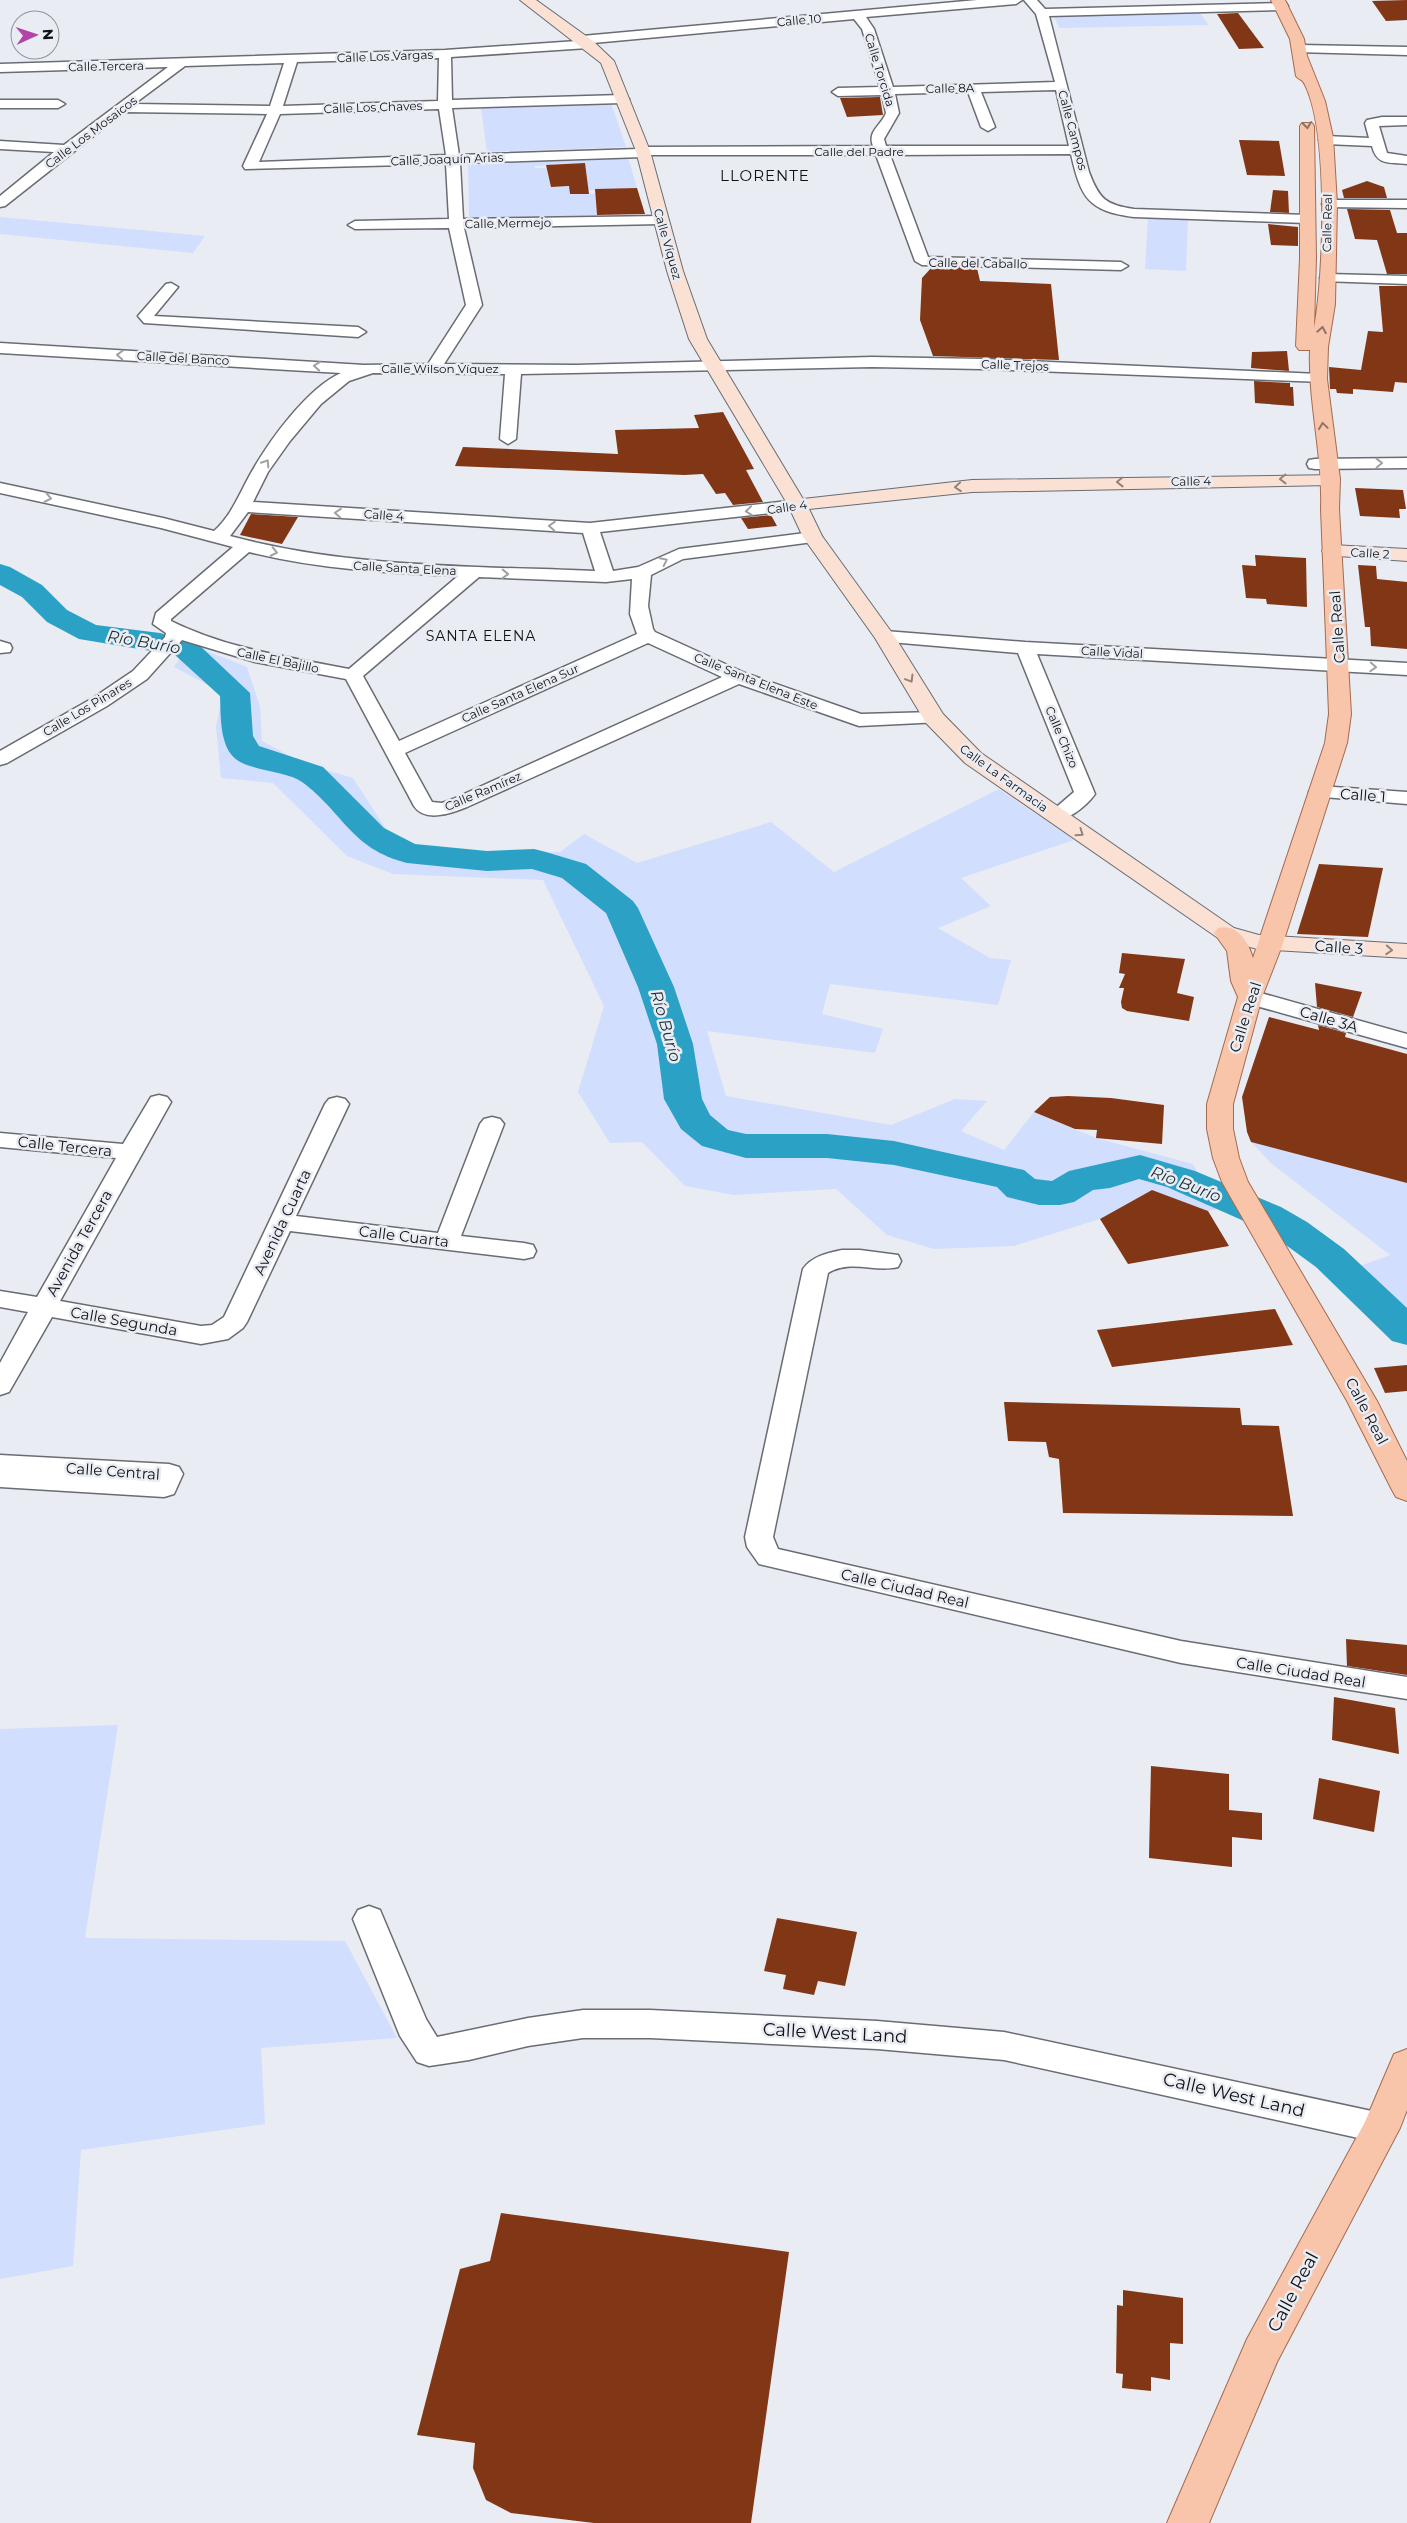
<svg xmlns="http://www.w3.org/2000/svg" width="1407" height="2523" viewBox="0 0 1407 2523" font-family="Montserrat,sans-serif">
	<rect width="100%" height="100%" fill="#e9ecf3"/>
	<g fill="#d2defd" fill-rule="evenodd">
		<polygon points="1197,10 1209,25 1059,28 1053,14"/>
		<polygon points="611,103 626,147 487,152 481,107"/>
		<path d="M628,157L637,188L569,191L570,194H595L597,218L469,220L468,162ZM585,163V166L577,167L582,186L551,187L546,168H535V166Z"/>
		<polygon points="0,217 205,236 193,253 0,234"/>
		<polygon points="1148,218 1188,219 1186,271 1145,269"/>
		<polygon points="189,644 247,667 260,707 262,741 303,763 353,778 390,835 418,853 446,856 560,852 584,834 637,863 771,822 834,872 999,789 1074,840 961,878 991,906 938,928 990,958 1011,960 998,1005 830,984 822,1014 883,1029 875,1053 707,1031 726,1096 891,1125 955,1099 987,1101 961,1131 1004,1150 1034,1112 1096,1138 1193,1164 1217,1209 1208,1211 1152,1190 1100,1219 1014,1246 934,1249 887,1235 836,1189 734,1195 685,1186 642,1142 610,1143 578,1092 604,1006 543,880 393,874 347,856 273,783 221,778 216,726 223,693 174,667"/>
		<polygon points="1251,1142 1407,1183 1407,1312 1357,1267 1390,1255 1272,1164"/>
		<polygon points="118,1725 85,1938 345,1941 397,2038 261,2048 265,2124 81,2150 73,2266 0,2279 0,1729"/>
	</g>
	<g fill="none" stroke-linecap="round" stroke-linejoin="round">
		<path fill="#2ca1c6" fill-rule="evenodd" d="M0,564L10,567L42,585L67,610L96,625L160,633L197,643L250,693L253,736L259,746L323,767L384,828L415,844L487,851L534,849L546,852L586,864L633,901L638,908L674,987L693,1044L702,1099L710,1115L728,1130L746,1134H827L894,1141L1024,1170L1035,1179L1052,1181L1069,1171L1140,1155L1195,1171L1281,1207L1307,1222L1344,1249L1407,1308V1345L1392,1341L1316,1267L1279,1240L1253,1225L1167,1187L1139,1179L1110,1188L1093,1190L1074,1202L1060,1205H1039L1007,1197L997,1187L894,1165L827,1158H746L702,1146L681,1129L664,1099L657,1044L638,987L606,913L562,878L532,869L487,871L407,863C351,849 343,812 302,782C287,771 253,771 237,760C219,747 221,715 220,696L175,655L79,639L47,622L22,597L0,585Z"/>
	</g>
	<g fill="#813616">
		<polygon points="1407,0 1407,20 1386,21 1372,1"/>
		<polygon points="1238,13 1264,48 1239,49 1217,14"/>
		<polygon points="880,97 883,115 847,117 840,98"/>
		<polygon points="1239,140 1279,141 1285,176 1247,175"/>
		<polygon points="585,163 589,194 570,194 569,186 551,187 546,165"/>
		<polygon points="1367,181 1384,187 1387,198 1344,198 1342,190"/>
		<polygon points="637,188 645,214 597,215 595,189"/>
		<polygon points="1273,190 1288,191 1289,213 1270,212"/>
		<polygon points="1347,209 1390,210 1397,233 1407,233 1407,274 1387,274 1377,240 1355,239"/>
		<polygon points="1268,224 1298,227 1298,246 1271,245"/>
		<polygon points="932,267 977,268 980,281 1051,284 1059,360 933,356 920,320 922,278"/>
		<polygon points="1379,286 1407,286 1407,383 1395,382 1393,392 1353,389 1353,394 1337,393 1336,389 1330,389 1329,367 1361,370 1368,331 1383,332"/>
		<polygon points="1287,351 1289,371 1251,368 1252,352"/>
		<polygon points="1254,381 1290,383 1290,387 1293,387 1294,406 1255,403"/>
		<polygon points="723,412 754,469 746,470 763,502 733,505 725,493 716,494 703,474 684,475 455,466 463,447 618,454 615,430 699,428 694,415"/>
		<polygon points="1355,488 1403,490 1406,509 1399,509 1400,518 1360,516"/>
		<polygon points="251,514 298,517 282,544 240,535"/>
		<polygon points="771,515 777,526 748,529 741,518"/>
		<polygon points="1255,555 1306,558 1307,607 1267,604 1266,599 1246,598 1242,565 1256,566"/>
		<polygon points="1358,565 1376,566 1377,579 1407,582 1407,649 1371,646 1370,627 1365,627"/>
		<polygon points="1319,864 1383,868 1368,937 1297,934"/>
		<polygon points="1122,953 1185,959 1177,993 1194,997 1189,1021 1127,1011 1122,1008 1121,1002 1124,988 1119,988 1125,974 1119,973"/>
		<polygon points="1315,983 1362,992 1353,1017 1317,1007"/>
		<polygon points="1269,1017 1319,1030 1318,1025 1346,1033 1345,1037 1407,1054 1407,1183 1251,1142 1247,1132 1242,1097"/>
		<polygon points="1068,1096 1111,1098 1164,1105 1162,1144 1096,1138 1097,1130 1075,1129 1034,1112 1050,1097"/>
		<polygon points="1152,1190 1208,1211 1229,1246 1128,1264 1100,1219"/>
		<polygon points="1275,1309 1293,1345 1112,1367 1097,1330"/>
		<polygon points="1407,1365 1407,1391 1385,1393 1374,1368"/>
		<polygon points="1004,1402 1240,1408 1242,1425 1279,1426 1293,1516 1063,1513 1059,1459 1049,1457 1046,1442 1008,1441"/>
		<polygon points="1346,1639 1407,1645 1407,1675 1347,1666"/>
		<polygon points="1334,1697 1395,1708 1399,1754 1332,1740"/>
		<polygon points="1151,1766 1229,1774 1229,1810 1262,1813 1262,1840 1232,1837 1232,1867 1149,1858"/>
		<polygon points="1319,1778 1380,1791 1374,1832 1313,1819"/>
		<polygon points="777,1918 857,1932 845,1986 818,1981 814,1995 783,1989 786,1975 764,1971"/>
		<polygon points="501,2213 789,2252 751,2523 594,2523 511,2513 486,2500 473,2468 475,2443 417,2435 460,2269 490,2261"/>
		<polygon points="1123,2290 1183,2298 1183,2344 1170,2343 1170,2380 1151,2377 1151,2391 1122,2388 1123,2374 1116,2373 1117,2305 1123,2306"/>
	</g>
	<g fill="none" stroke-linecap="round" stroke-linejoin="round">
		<g stroke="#696c72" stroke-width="3">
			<g id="street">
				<path d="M977,0H1022L1016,4L866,17L874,29L893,87L1055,82L1036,14L1024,0H1037L1045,9L1286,3L1288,6L1282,10L1049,16L1089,172C1099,199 1106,205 1134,209L1307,215L1314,219L1307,223L1134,217C1088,211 1081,198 1071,154L890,155L928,257L1121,262L1128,266L1121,270L922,265L915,261L876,155H648L643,157L460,163L463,219L661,216L668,220L661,224L464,228L482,305L444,364L576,365L872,357L982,359L1318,374L1326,379L1324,382L982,369L872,367L521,374L516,439L508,444L500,439L505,374L373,373L349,381L321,404L290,441L268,472L253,502L590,523L797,500L803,501L806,505L803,509L797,510L600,532L613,571L638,567L679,549L813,532L819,533L822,537L819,541L813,542L683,559L651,575L648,606L653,629L655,632L745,673L861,714L934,712L941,714L944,718L941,722L859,726L739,684L467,807C452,813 425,823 414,806L346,679L255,662L182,640L147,679L107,706L7,763L0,765V751L93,698L133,671L165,637L166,633L153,624L156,613L233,547L161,528L0,493V483L163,518L214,531C232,515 239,494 251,473C269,441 307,388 341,373L0,353V343L364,365L428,364L466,305L449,228L355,229L348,225L355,221L449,219L446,164L245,169L243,166L267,114L124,112L5,206L0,207V196L54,152L0,149V141L64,145L168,67L0,72V64L445,50L577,41L578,37L582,36ZM854,19L862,29L880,87L838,88L832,92L838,96L882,95L886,113C881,126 867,131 873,146L643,147L638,149L459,155L452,108L622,103L629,99L622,95L452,100L451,57L588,48L592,47L593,43ZM439,58L438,101L283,106L297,62ZM284,63L270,106L134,104L185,66ZM1056,90L1069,146H886L884,139L899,113L895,94L968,92L981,127L988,131L995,127L981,92ZM439,109L446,155L259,162L280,114ZM248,512L583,533L595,571C471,566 350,568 230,536ZM249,552C318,569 387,573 458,576L349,669C288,657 228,649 171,621V619ZM479,577L606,582L632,579L630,614L637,634L399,741L363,676ZM648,643L722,677L453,799L442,803L432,802L405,753Z"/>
				<polygon points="1300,45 1407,47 1407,55 1296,52 1294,49 1296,46"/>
				<polygon points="0,100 58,100 65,104 58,108 0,108"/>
				<path d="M1382,117H1407V125L1379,126L1387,153L1407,156V164C1389,162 1377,166 1372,146L1326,144L1319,140L1326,136L1369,138L1365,123L1367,120Z"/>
				<polygon points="1329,200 1407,200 1407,208 1324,207 1322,204 1324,201"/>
				<polygon points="1327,274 1407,276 1407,284 1322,281 1320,278"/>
				<polygon points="171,283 178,287 154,316 358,327 366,332 358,337 144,323 138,316 166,284"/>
				<polygon points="1407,458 1407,468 1315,469 1309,468 1307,464 1309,460 1315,459"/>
				<path d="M885,631L1025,642L1407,663V675L1037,654L1095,794C1086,807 1064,824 1049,820L1046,816L1074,792L1018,653L878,641L876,637L878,633Z"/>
				<polygon points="0,641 10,644 12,648 10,652 0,653"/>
				<polygon points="1319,786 1407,792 1407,804 1312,796 1309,792 1312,788"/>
				<polygon points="1250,990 1407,1034 1407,1048 1242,1002 1239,997 1242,992"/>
				<polygon points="159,1095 167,1097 171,1102 60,1301 201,1326 212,1325 224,1317 325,1104 329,1099 337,1097 345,1099 349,1104 296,1216 438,1233 480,1124 484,1119 492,1117 500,1119 504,1124 461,1236 524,1243 533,1245 536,1251 533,1257 524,1259 290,1231 247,1322 243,1328 228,1339 201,1344 52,1317 9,1392 0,1395 0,1363 28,1312 0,1307 0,1291 37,1297 116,1158 0,1147 0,1133 123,1144 151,1097"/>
				<path d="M842,1250H860L898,1255L901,1261L898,1267C874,1273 851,1259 828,1273L773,1537L778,1549L1181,1641L1407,1677V1699L1181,1663L759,1564L747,1547L745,1537L803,1269C812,1256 828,1253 842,1250Z"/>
				<polygon points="0,1455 169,1464 179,1467 183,1474 174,1494 164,1497 0,1487"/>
				<polygon points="369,1906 380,1910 426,2019 437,2037 528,2018 583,2010 650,2010 877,2021 1004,2032 1381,2113 1393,2118 1398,2128 1393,2138 1381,2143 1004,2060 877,2049 650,2038 583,2038 528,2046 469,2060 429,2066 417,2062 400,2036 353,1919 358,1910"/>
			</g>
		</g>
		<g stroke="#696c72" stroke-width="2">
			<g id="secondary">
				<polygon points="520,0 536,0 593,41 614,61 650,151 683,271 707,339 803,499 972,480 1338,475 1340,479 1338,483 1331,485 972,492 809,509 822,536 895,637 943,714 981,753 1234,928 1259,935 1407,944 1407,958 1257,949 1218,938 965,763 926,723 875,638 803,537 788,505 689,339 667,271 636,151 601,63"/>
				<polygon points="1332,545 1407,549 1407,561 1325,555 1322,551 1325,547"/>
			</g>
		</g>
		<g stroke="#a46b50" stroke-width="2">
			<g id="primary">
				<path d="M1271,0H1285L1304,39L1307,56L1325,101L1333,137L1337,204L1335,304L1328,347L1327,379L1340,479L1339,509L1351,714L1347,743L1283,943L1262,997L1233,1104V1129L1239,1158L1248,1182L1377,1401L1407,1461V1501L1396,1497L1392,1490L1347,1401L1222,1182L1213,1158L1207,1129V1104L1238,997L1231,981L1227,951L1214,933L1218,928C1237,923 1248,941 1253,958L1325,743L1329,714L1321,509C1323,455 1308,403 1310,350H1299L1296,346L1300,258V126L1302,123H1312L1314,126L1316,258L1314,328C1324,275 1329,129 1304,83C1302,79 1299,80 1296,76L1290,39Z"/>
				<polygon points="1407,2049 1407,2110 1400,2128 1277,2362 1209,2523 1167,2523 1247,2339 1365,2122 1394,2054"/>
			</g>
		</g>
		<use href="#street" fill="#fff" fill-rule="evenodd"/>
		<use href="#secondary" fill="#fbe1d4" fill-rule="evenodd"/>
		<use href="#primary" fill="#f8c4aa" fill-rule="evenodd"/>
	</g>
	<defs><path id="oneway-chevron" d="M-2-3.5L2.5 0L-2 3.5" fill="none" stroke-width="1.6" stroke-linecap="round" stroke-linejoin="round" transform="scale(1.25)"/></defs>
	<g stroke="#907366">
		<use href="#oneway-chevron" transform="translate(1307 125) rotate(84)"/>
		<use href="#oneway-chevron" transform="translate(1322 330) rotate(-80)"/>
		<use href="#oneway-chevron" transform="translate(1323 426) rotate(-98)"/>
	</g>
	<g stroke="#9fa0a1">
		<use href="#oneway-chevron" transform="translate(120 355) rotate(-177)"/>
		<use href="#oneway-chevron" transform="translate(317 366) rotate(-176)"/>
		<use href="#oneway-chevron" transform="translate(266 463) rotate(-57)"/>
		<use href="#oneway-chevron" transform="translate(1379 463) rotate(-1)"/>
		<use href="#oneway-chevron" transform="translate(48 498) rotate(12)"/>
		<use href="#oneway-chevron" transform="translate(749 511) rotate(174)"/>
		<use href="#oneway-chevron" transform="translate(338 513) rotate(-176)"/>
		<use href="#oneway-chevron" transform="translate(552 526) rotate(-176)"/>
		<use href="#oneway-chevron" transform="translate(274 552) rotate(12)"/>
		<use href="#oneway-chevron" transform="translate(664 561) rotate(-26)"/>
		<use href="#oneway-chevron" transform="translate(505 574) rotate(2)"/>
		<use href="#oneway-chevron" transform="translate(1373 667) rotate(3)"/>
	</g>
	<g stroke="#91837e">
		<use href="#oneway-chevron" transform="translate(1283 479) rotate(179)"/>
		<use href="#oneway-chevron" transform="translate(1120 482) rotate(179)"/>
		<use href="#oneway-chevron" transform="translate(958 487) rotate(175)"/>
		<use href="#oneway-chevron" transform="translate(910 679) rotate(59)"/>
		<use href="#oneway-chevron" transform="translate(1080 833) rotate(35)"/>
		<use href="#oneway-chevron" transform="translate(1389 950) rotate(4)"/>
	</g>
	<g text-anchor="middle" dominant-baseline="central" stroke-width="5" stroke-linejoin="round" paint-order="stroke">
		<g font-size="12" fill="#101114" stroke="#e9ecf3">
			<text transform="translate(799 20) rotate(-5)">Calle 10</text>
			<text transform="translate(385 56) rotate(-2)">Calle Los Vargas</text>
			<text transform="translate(106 66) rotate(-1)">Calle Tercera</text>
			<text transform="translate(880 70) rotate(73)">Calle Torcida</text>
			<text transform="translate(950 88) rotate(-1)">Calle 8A</text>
			<text transform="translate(373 107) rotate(-2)">Calle Los Chaves</text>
			<text transform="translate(1073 130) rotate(75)">Calle Campos</text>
			<text transform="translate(91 132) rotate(-37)">Calle Los Mosaicos</text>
			<text x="859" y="151">Calle del Padre</text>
			<text transform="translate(447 159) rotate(-2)">Calle Joaquín Arias</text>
			<text transform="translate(508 223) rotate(-1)">Calle Mermejo</text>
			<text transform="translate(1327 223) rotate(-89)">Calle Real</text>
			<text transform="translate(668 244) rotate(74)">Calle Víquez</text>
			<text transform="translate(978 263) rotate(1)">Calle del Caballo</text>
			<text transform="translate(183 358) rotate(3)">Calle del Banco</text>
			<text transform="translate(1015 365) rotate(2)">Calle Trejos</text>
			<text x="440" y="368">Calle Wilson Víquez</text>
			<text transform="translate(1191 481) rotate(-1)">Calle 4</text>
			<text transform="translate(787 507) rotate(-8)">Calle 4</text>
			<text transform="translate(384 515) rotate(4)">Calle 4</text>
			<text transform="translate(1370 553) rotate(3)">Calle 2</text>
			<text transform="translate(405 568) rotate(3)">Calle Santa Elena</text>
			<text transform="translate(1112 652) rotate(3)">Calle Vidal</text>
			<text transform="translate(278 660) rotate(12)">Calle El Bajillo</text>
			<text transform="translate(756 681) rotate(22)">Calle Santa Elena Este</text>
			<text transform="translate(520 693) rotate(-24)">Calle Santa Elena Sur</text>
			<text transform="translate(87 707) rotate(-31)">Calle Los Pinares</text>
			<text transform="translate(1062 737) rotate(67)">Calle Chizo</text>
			<text transform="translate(1004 778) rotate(36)">Calle La Farmacia</text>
			<text transform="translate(483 791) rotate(-23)">Calle Ramírez</text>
		</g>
		<g font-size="14" letter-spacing="1" fill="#101114" stroke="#e9ecf3">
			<text x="481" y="636">SANTA ELENA</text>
		</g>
		<g font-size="15" letter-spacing="1" fill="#101114" stroke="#e9ecf3">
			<text x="765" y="175">LLORENTE</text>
		</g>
		<g font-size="15" fill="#101114" stroke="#e9ecf3">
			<text transform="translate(1337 627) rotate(-94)">Calle Real</text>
			<text transform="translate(1363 795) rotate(4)">Calle 1</text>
			<text transform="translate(1339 947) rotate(4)">Calle 3</text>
			<text transform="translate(1245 1017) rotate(-72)">Calle Real</text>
			<text transform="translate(1329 1019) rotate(16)">Calle 3A</text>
			<text transform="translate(65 1146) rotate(6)">Calle Tercera</text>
			<text transform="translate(282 1222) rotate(-65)">Avenida Cuarta</text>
			<text transform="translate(404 1236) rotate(7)">Calle Cuarta</text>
			<text transform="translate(79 1243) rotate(-61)">Avenida Tercera</text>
			<text transform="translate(124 1321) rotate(10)">Calle Segunda</text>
			<text transform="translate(1367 1411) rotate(62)">Calle Real</text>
			<text transform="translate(113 1471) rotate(4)">Calle Central</text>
			<text transform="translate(905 1588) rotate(13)">Calle Ciudad Real</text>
			<text transform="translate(1301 1672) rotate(9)">Calle Ciudad Real</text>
		</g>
		<g font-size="16" font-style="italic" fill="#192d34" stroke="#e9ecf3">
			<text transform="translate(144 642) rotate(10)">Río Burío</text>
			<text transform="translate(666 1026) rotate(74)">Río Burío</text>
			<text transform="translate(1186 1184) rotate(21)">Río Burío</text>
		</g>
		<g font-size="18" fill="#101114" stroke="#e9ecf3">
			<text transform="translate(835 2033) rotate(3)">Calle West Land</text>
			<text transform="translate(1234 2095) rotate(13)">Calle West Land</text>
			<text transform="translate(1293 2292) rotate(-62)">Calle Real</text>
		</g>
	</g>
	<g transform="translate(35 35) rotate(87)"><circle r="24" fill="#e9ecf3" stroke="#92949a"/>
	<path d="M0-4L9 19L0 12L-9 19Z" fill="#b145a5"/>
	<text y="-8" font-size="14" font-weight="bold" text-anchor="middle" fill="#101114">N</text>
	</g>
</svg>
